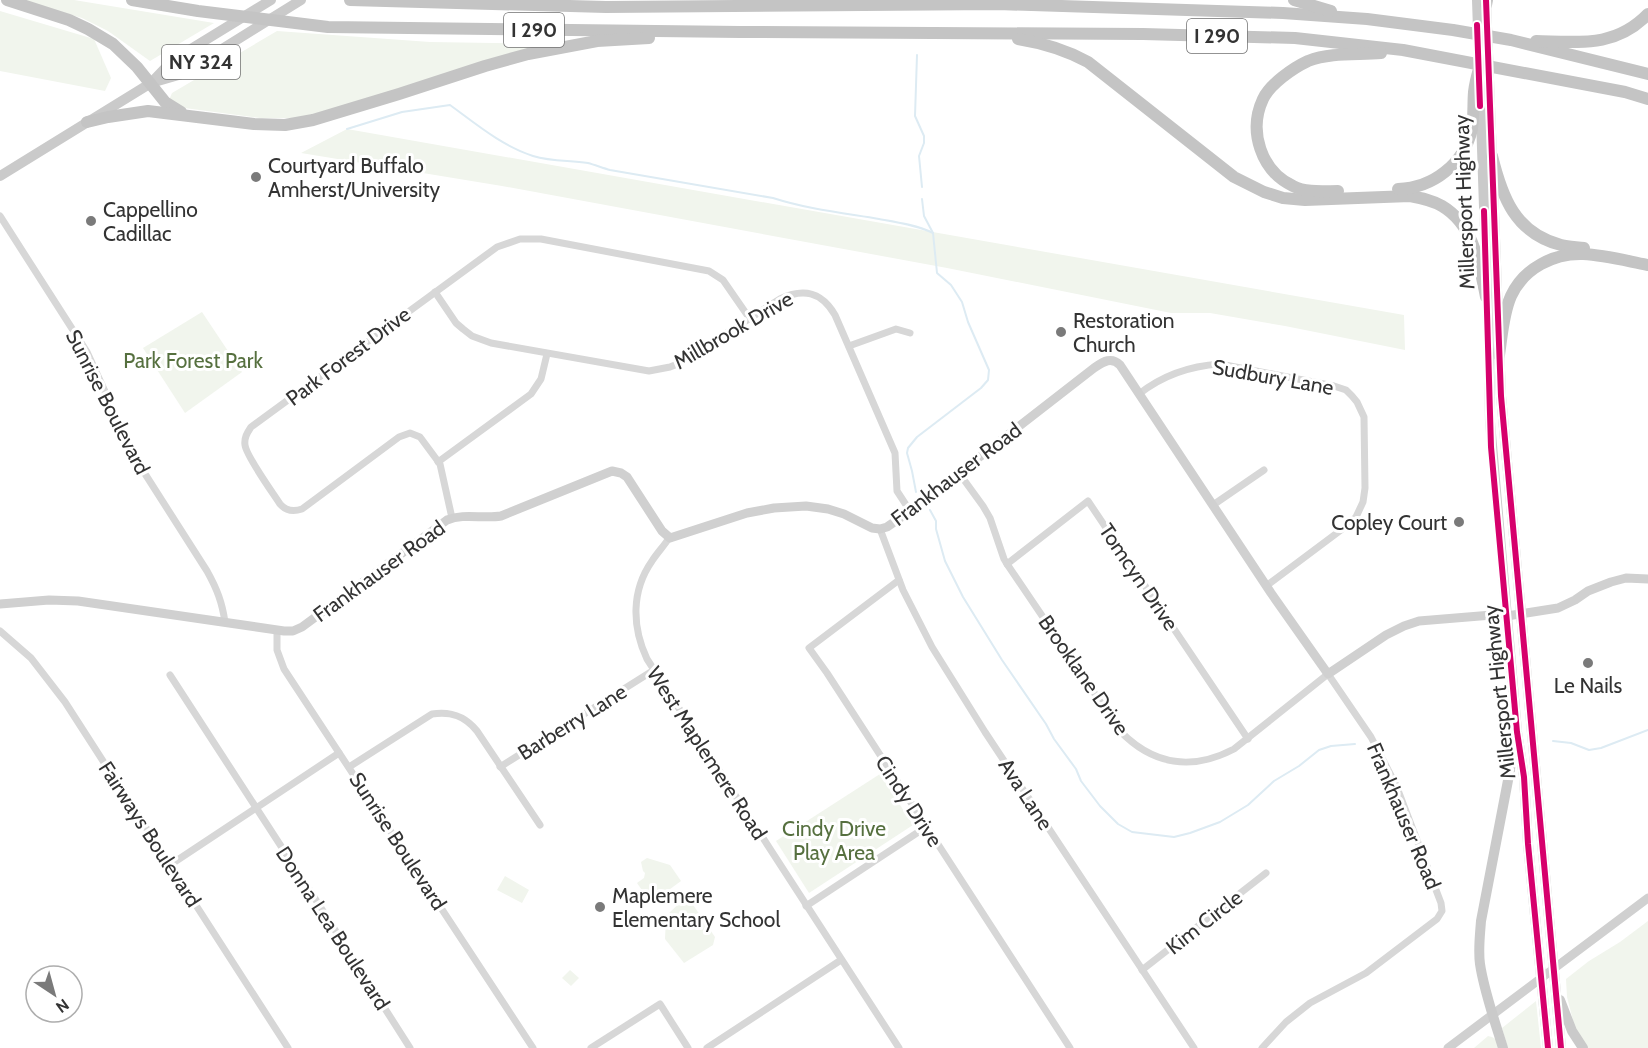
<svg xmlns="http://www.w3.org/2000/svg" width="1648" height="1048" viewBox="0 0 1648 1048" font-family="Cabin,sans-serif">
	<rect width="100%" height="100%" fill="#fff"/>
	<g fill="#f1f5ed">
		<polygon points="21,0 74,0 214,23 150,61 108,31 82,18"/>
		<polygon points="0,11 94,39 111,78 105,91 0,71"/>
		<polygon points="277,31 430,42 550,44 301,118 260,118 177,107 169,100 172,93"/>
		<polygon points="347,129 1404,315 1405,350 1285,326 1210,313 1171,313 947,268 502,186 301,153"/>
		<polygon points="202,312 242,372 185,413 143,348"/>
		<polygon points="880,774 913,825 809,893 776,841"/>
		<polygon points="647,858 670,865 681,881 651,903 637,883 644,878 645,873 643,871 641,862"/>
		<polygon points="505,876 529,890 522,903 497,890"/>
		<polygon points="687,896 715,937 713,945 684,963 665,939 666,916"/>
		<polygon points="1648,921 1648,1048 1588,1048 1575,1028 1567,997 1566,979 1589,961 1620,942"/>
		<polygon points="570,970 579,978 571,986 562,978"/>
		<polygon points="1536,1001 1541,1048 1508,1048 1502,1028"/>
		<polygon points="1488,1036 1492,1037 1497,1040 1499,1048 1474,1048"/>
	</g>
	<g fill="none" stroke-linecap="round" stroke-linejoin="round">
		<g stroke="#ddebf3" stroke-width="2">
			<polyline points="917,55 915,116 924,136 924,143 919,156 922,187"/>
			<path d="M347,129L402,112L450,105C476,124 502,146 533,156C553,162 569,160 588,163C595,165 603,168 610,170L773,198C807,209 843,213 879,219C896,222 917,225 933,233"/>
			<polyline points="916,492 912,471 907,453 908,448 917,437 981,388 988,380 989,370 968,322 962,302 951,285 937,273 933,233 924,216 922,199"/>
			<polyline points="930,510 936,521 936,529 945,561 963,597 1002,660 1046,724 1054,739 1076,769 1081,781 1100,806 1118,824 1132,832 1174,837 1190,833 1220,822 1248,805 1274,781 1299,766 1319,750 1331,746 1355,744"/>
			<polyline points="1553,741 1571,743 1589,750 1601,748 1648,730"/>
		</g>
		<g stroke="#d7d7d7" stroke-width="7">
			<path d="M0,216L87,352L108,398L118,430L126,444L207,571C217,589 222,602 225,622"/>
			<path d="M435,292L456,323L463,329L472,336L491,343L649,371L670,367L680,363L780,299C803,288 821,291 835,315L895,453L897,491L910,511"/>
			<polyline points="849,346 896,329 910,333"/>
			<path d="M1139,394C1163,375 1189,366 1220,364L1334,386L1346,390L1352,396L1357,402L1364,417L1365,488L1363,502L1356,517L1349,524L1266,586"/>
			<polyline points="438,462 531,394 541,379 547,354"/>
			<path d="M959,473L983,506L990,518L1004,559L1007,564L1120,731C1153,765 1192,771 1234,749L1328,674L1371,737L1396,785L1441,903L1442,911L1437,919L1366,973L1310,1003L1286,1022L1262,1048"/>
			<polyline points="1213,505 1264,470"/>
			<path d="M452,518L440,464L420,437L410,433L399,437L302,509C293,512 286,511 280,504C273,493 246,456 245,445C244,438 247,433 251,427L497,247L520,239H541L709,271L723,280L750,319"/>
			<polyline points="880,529 903,590 932,647 985,732 1194,1048"/>
			<path d="M669,538C664,546 657,553 652,561C631,591 632,627 647,659L899,1048"/>
			<polyline points="1007,564 1088,501 1248,739"/>
			<polyline points="899,580 809,648 827,673 1070,1048"/>
			<polyline points="277,630 277,650 284,669 533,1048"/>
			<polyline points="0,631 31,658 65,702 288,1048"/>
			<polyline points="170,675 314,897 410,1048"/>
			<path d="M349,767L432,714C451,711 465,716 477,731L540,825"/>
			<polyline points="500,767 654,670"/>
			<polyline points="170,865 339,753"/>
			<polyline points="806,906 926,827"/>
			<polyline points="1142,970 1266,873"/>
			<polyline points="591,1048 660,1004 688,1048"/>
			<polyline points="707,1048 841,960"/>
		</g>
		<g stroke="#d0d0d0" stroke-width="9">
			<path d="M0,604L49,600L78,601L284,631H293L302,627L447,520C464,513 483,519 501,516L612,471L621,473L627,477L662,531L670,538L747,513L774,508L806,506L828,509L844,514L872,528L880,529L887,527L910,511L1094,368C1103,362 1111,356 1120,365L1271,593L1328,674L1386,635L1404,626L1419,621L1492,615L1507,616L1558,608L1575,600L1588,591L1611,582L1626,578L1648,579"/>
			<polyline points="1448,1048 1648,898"/>
		</g>
		<g stroke="#cacaca" stroke-width="10">
			<polyline points="1477,0 1489,355 1490,422 1517,732 1524,777 1528,844 1548,1048"/>
			<polyline points="1486,0 1501,396 1561,1048"/>
			<polyline points="151,83 182,74 301,0"/>
			<polyline points="0,176 151,83 173,60 271,0"/>
			<polyline points="1560,1000 1572,1031 1583,1048"/>
			<path d="M1503,1048C1495,1022 1484,991 1480,964C1478,950 1480,935 1481,921L1510,770L1513,733"/>
		</g>
		<g stroke="#c4c4c4" stroke-width="12">
			<polyline points="7,0 69,20 88,29 113,44 137,67 165,102 181,112"/>
			<polyline points="132,0 198,11 328,27 740,32 1143,34 1295,38 1403,50 1625,92 1648,99"/>
			<polyline points="350,0 606,7 998,4 1283,13 1367,19 1453,30 1511,40 1648,74"/>
			<polyline points="1294,0 1331,11"/>
			<polyline points="1486,5 1487,0"/>
			<path d="M1018,39C1043,43 1066,50 1088,62L1234,177L1264,192L1283,198L1305,200L1410,196C1421,198 1432,200 1442,206C1474,225 1479,263 1486,297"/>
			<path d="M1536,41C1579,42 1615,48 1648,14"/>
			<polyline points="87,122 108,117 148,111 254,124 285,125 313,120 399,94 485,66 528,54 597,41 649,38"/>
			<path d="M1492,156C1502,197 1515,233 1561,245C1568,247 1577,247 1584,248"/>
			<path d="M1398,189C1433,188 1464,164 1472,129C1474,116 1473,104 1474,92C1475,84 1477,76 1479,69"/>
			<path d="M1338,191C1324,191 1306,193 1293,186C1261,171 1248,131 1263,99C1270,84 1293,68 1308,61C1331,52 1357,55 1381,53"/>
			<path d="M1499,355C1502,336 1503,314 1511,296C1524,268 1554,253 1583,254C1605,255 1627,261 1648,265"/>
		</g>
		<g stroke="#fff" stroke-width="10">
			<g id="cycleway">
				<polyline points="1486,0 1501,396 1561,1048"/>
				<polyline points="1477,25 1480,106"/>
				<polyline points="1484,211 1491,447 1517,732 1524,777 1528,844 1548,1048"/>
			</g>
		</g>
		<use href="#cycleway" stroke="#d6006c" stroke-width="6"/>
	</g>
	<g fill="#7a7a7a" stroke="#fff" stroke-width="2">
		<circle cx="256" cy="177" r="6"/>
		<circle cx="91" cy="221" r="6"/>
		<circle cx="1061" cy="332" r="6"/>
		<circle cx="1459" cy="522" r="6"/>
		<circle cx="1588" cy="663" r="6"/>
		<circle cx="600" cy="907" r="6"/>
	</g>
	<g text-anchor="middle" dominant-baseline="central" stroke-width="6" stroke-linejoin="round" paint-order="stroke">
		<g fill="#fff" stroke="#707070" stroke-width="1.5">
			<rect x="504" y="13" width="60" height="34" rx="4.5"/>
			<rect x="1187" y="19" width="60" height="34" rx="4.5"/>
			<rect x="162" y="45" width="78" height="34" rx="4.5"/>
		</g>
		<g font-size="20" font-weight="bold" fill="#333">
			<text x="534" y="30">I 290</text>
			<text x="1217" y="36">I 290</text>
			<text x="201" y="62">NY 324</text>
		</g>
		<g font-size="21" fill="#333" stroke="#fff" text-anchor="start">
			<text x="268" y="165">Courtyard Buffalo<tspan x="268" dy="24">Amherst/University</tspan></text>
			<text x="103" y="209">Cappellino<tspan x="103" dy="24">Cadillac</tspan></text>
			<text x="1073" y="320">Restoration<tspan x="1073" dy="24">Church</tspan></text>
			<text x="1447" y="522" text-anchor="end">Copley Court</text>
			<text x="1588" y="685" text-anchor="middle">Le Nails</text>
			<text x="612" y="895">Maplemere<tspan x="612" dy="24">Elementary School</tspan></text>
		</g>
		<g font-size="21" fill="#333" stroke="#fff">
			<text transform="translate(1464 202) rotate(-92)">Millersport Highway</text>
			<text transform="translate(733 330) rotate(-30)">Millbrook Drive</text>
			<text transform="translate(348 356) rotate(-37)">Park Forest Drive</text>
			<text transform="translate(1273 377) rotate(10)">Sudbury Lane</text>
			<text transform="translate(108 402) rotate(63)">Sunrise Boulevard</text>
			<text transform="translate(956 474) rotate(-37)">Frankhauser Road</text>
			<text transform="translate(379 571) rotate(-36)">Frankhauser Road</text>
			<text transform="translate(1139 577) rotate(56)">Tomcyn Drive</text>
			<text transform="translate(1084 675) rotate(55)">Brooklane Drive</text>
			<text transform="translate(1499 692) rotate(-96)">Millersport Highway</text>
			<text transform="translate(572 722) rotate(-32)">Barberry Lane</text>
			<text transform="translate(707 753) rotate(57)">West Maplemere Road</text>
			<text transform="translate(1026 794) rotate(57)">Ava Lane</text>
			<text transform="translate(909 801) rotate(57)">Cindy Drive</text>
			<text transform="translate(1404 816) rotate(67)">Frankhauser Road</text>
			<text transform="translate(150 834) rotate(57)">Fairways Boulevard</text>
			<text transform="translate(398 841) rotate(57)">Sunrise Boulevard</text>
			<text transform="translate(1204 922) rotate(-38)">Kim Circle</text>
			<text transform="translate(333 928) rotate(57)">Donna Lea Boulevard</text>
		</g>
		<g font-size="21" fill="#56703f" stroke="#fff">
			<text x="193" y="360">Park Forest Park</text>
			<text x="834" y="828">Cindy Drive<tspan x="834" dy="24">Play Area</tspan></text>
		</g>
	</g>
	<g transform="translate(54 994) rotate(144)"><circle r="28" fill="#ffffff" stroke="#adadad" stroke-width="1.5"/>
	<path d="M0-4.5L10 22L0 15L-10 22Z" fill="#7a7a7a"/>
	<text y="-9" font-size="16" font-weight="bold" text-anchor="middle" fill="#333333">N</text>
	</g>
</svg>
